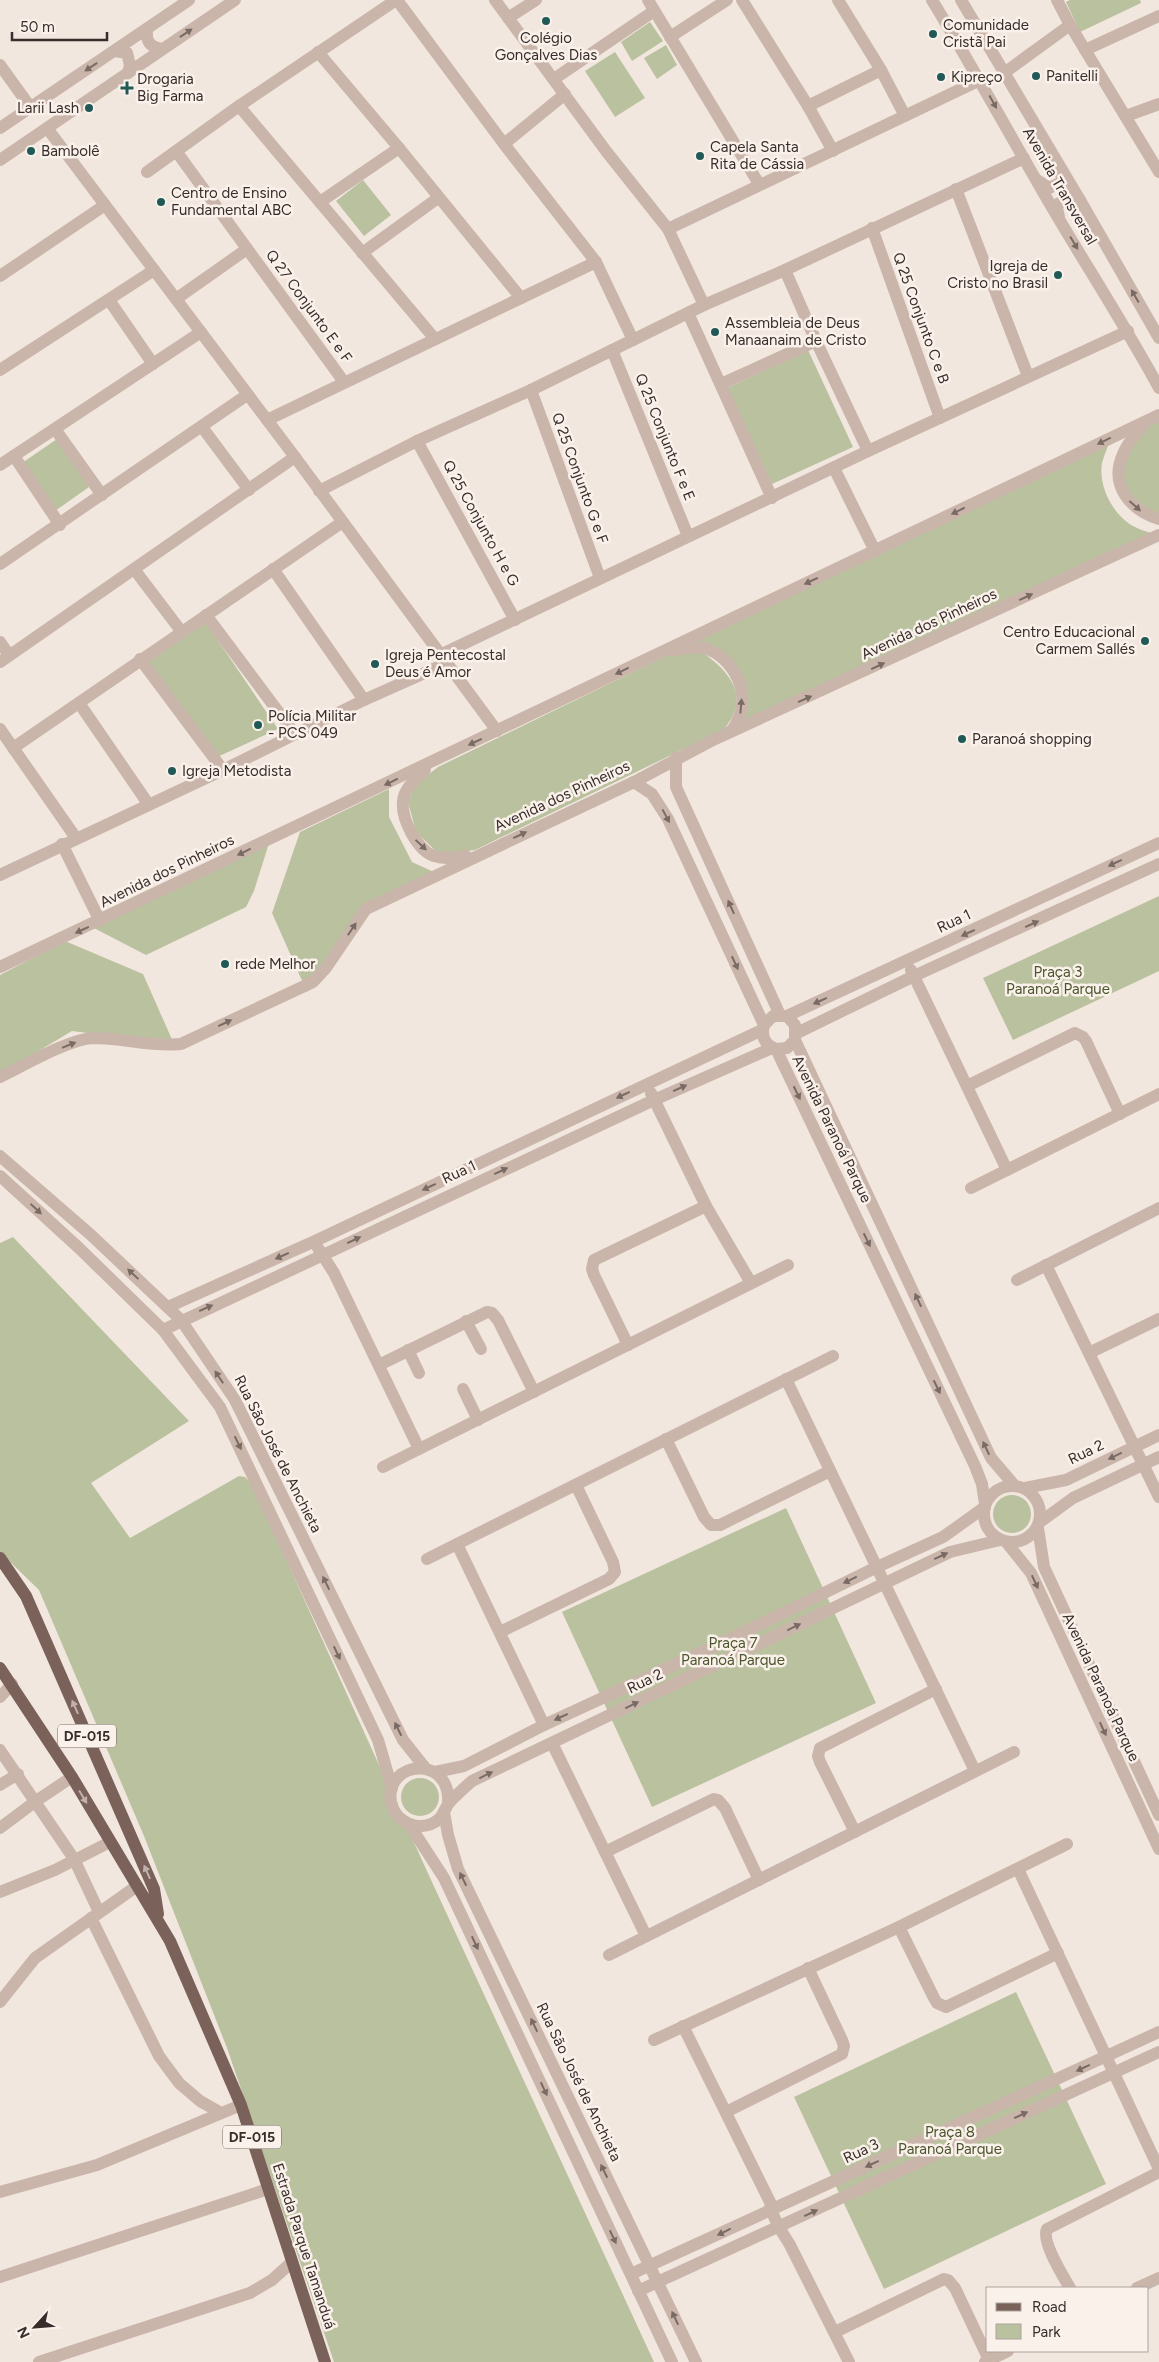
<svg xmlns="http://www.w3.org/2000/svg" width="1159" height="2362" viewBox="0 0 1159 2362" font-family="Figtree,sans-serif">
	<rect width="100%" height="100%" fill="#f2e7df"/>
	<g fill="#bac19f">
		<polygon points="1070,0 1140,0 1141,3 1080,32 1066,2"/>
		<polygon points="650,22 663,41 632,61 621,42"/>
		<polygon points="666,45 677,65 657,79 644,58"/>
		<polygon points="615,52 645,98 615,117 585,71"/>
		<polygon points="363,180 391,215 364,236 336,201"/>
		<polygon points="808,350 853,447 772,484 727,388"/>
		<polygon points="1159,416 1159,517 1123,490 1123,455 1131,441"/>
		<polygon points="57,439 89,487 55,511 22,463"/>
		<path d="M1110,441C1107,448 1104,456 1102,463C1098,486 1113,515 1133,526C1138,529 1145,531 1151,533L739,726L745,684L696,641Z"/>
		<polygon points="204,620 278,729 215,758 145,661"/>
		<path d="M702,652C719,664 741,683 736,707C734,715 729,722 725,729L475,850L450,853L437,852L421,837L415,828L408,802L415,785L438,767L668,655Z"/>
		<polygon points="389,789 389,817 412,862 436,873 369,902 307,992 272,913 300,832"/>
		<polygon points="270,840 254,891 246,907 146,955 90,926"/>
		<polygon points="1159,896 1159,971 1013,1040 983,978"/>
		<polygon points="65,941 143,974 174,1044 72,1031 0,1074 0,975"/>
		<polygon points="13,1237 189,1421 91,1483 130,1538 239,1476 245,1477 252,1484 426,1869 654,2362 334,2362 227,2048 144,1836 39,1590 0,1552 0,1243"/>
		<circle cx="1012" cy="1514" r="19"/>
		<polygon points="786,1508 876,1703 652,1807 562,1612"/>
		<circle cx="420" cy="1797" r="19"/>
		<polygon points="1016,1992 1106,2184 884,2289 794,2097"/>
	</g>
	<g fill="none" stroke-linecap="round" stroke-linejoin="round">
		<g stroke="#cab5ab" stroke-width="12">
			<polyline points="397,0 504,144 596,262 633,340"/>
			<polyline points="495,0 606,151 668,229 704,305"/>
			<polyline points="648,0 759,184"/>
			<polyline points="742,0 808,106 833,151"/>
			<polyline points="838,0 881,70 905,116"/>
			<path d="M932,0C968,59 1001,119 1035,178C1075,249 1120,316 1159,388"/>
			<polyline points="961,0 1080,200 1159,338"/>
			<polyline points="1057,0 1070,25 1159,172"/>
			<polyline points="508,18 536,0"/>
			<path d="M147,29C146,41 149,47 162,49"/>
			<polyline points="670,37 727,0"/>
			<polyline points="1085,50 1159,16"/>
			<polyline points="115,51 127,53 130,65 128,73"/>
			<polyline points="318,52 399,148 521,298"/>
			<polyline points="0,65 31,108"/>
			<polyline points="1004,73 1070,25"/>
			<polyline points="554,79 654,11"/>
			<polyline points="239,106 435,339"/>
			<polyline points="808,106 881,70"/>
			<polyline points="1126,116 1159,104"/>
			<polyline points="0,128 189,0"/>
			<polyline points="47,128 295,457 497,731"/>
			<polyline points="504,144 565,94"/>
			<polyline points="176,151 344,382"/>
			<polyline points="0,160 235,0"/>
			<polyline points="147,172 239,106 396,0"/>
			<polyline points="1037,180 1049,188 1060,183 1062,178 1059,168"/>
			<polyline points="956,189 1028,376"/>
			<polyline points="320,202 399,148"/>
			<polyline points="1059,217 1057,208 1059,203 1067,199 1080,200"/>
			<polyline points="872,228 940,418"/>
			<polyline points="668,229 980,80"/>
			<polyline points="362,253 438,198"/>
			<polyline points="785,270 816,341 868,451"/>
			<polyline points="0,276 105,205"/>
			<polyline points="176,299 247,249"/>
			<polyline points="109,300 153,364"/>
			<polyline points="688,313 772,498"/>
			<polyline points="612,350 688,536"/>
			<polyline points="0,370 154,270"/>
			<polyline points="721,384 816,341"/>
			<polyline points="531,390 600,578"/>
			<polyline points="267,420 596,262"/>
			<path d="M1143,425C1136,434 1127,443 1123,454C1109,485 1130,510 1159,519"/>
			<polyline points="202,427 249,490"/>
			<polyline points="55,429 102,495"/>
			<polyline points="417,441 515,620"/>
			<polyline points="14,456 60,525"/>
			<polyline points="0,465 201,332"/>
			<polyline points="834,468 875,551"/>
			<polyline points="319,491 417,441 531,390 704,305 785,270 1024,158"/>
			<polyline points="0,564 247,395"/>
			<polyline points="134,569 181,631"/>
			<polyline points="273,569 364,700"/>
			<polyline points="206,615 295,734"/>
			<polyline points="0,642 9,655"/>
			<path d="M673,650C683,649 696,646 705,648C733,657 752,694 737,721C735,726 733,731 728,733"/>
			<polyline points="440,655 868,451 1128,331"/>
			<polyline points="140,659 223,770"/>
			<polyline points="0,662 295,457"/>
			<polyline points="79,703 149,805"/>
			<polyline points="0,729 76,838"/>
			<polyline points="13,748 341,523"/>
			<polyline points="676,758 676,787 780,1015"/>
			<path d="M425,770C417,778 404,788 403,801C401,819 417,850 434,856C444,860 455,857 466,856"/>
			<path d="M634,782L652,794L668,819L764,1025C761,1036 764,1045 776,1049L975,1466L982,1484L985,1504"/>
			<polyline points="62,844 100,921"/>
			<polyline points="0,875 223,770 364,700 447,663"/>
			<polyline points="0,967 1159,415"/>
			<polyline points="911,970 1007,1170"/>
			<polyline points="764,1025 773,1016 787,1016 1159,843"/>
			<polyline points="797,1033 914,976 1159,864"/>
			<polyline points="795,1040 991,1458 1015,1486"/>
			<polyline points="776,1049 787,1048 795,1040 795,1025 787,1016"/>
			<path d="M0,1077C23,1066 69,1039 93,1038C123,1038 151,1047 181,1044L313,982L326,968L366,909L634,782L713,740L1159,535"/>
			<polyline points="967,1086 1075,1033 1083,1037 1086,1041 1120,1114"/>
			<polyline points="651,1093 706,1206 751,1283"/>
			<polyline points="0,1156 91,1235 181,1320 235,1400 403,1740 426,1769"/>
			<polyline points="0,1176 79,1248 163,1330 220,1407 378,1740 392,1788"/>
			<polyline points="971,1188 1159,1094"/>
			<polyline points="318,1248 334,1273 419,1449"/>
			<polyline points="1046,1265 1159,1497"/>
			<polyline points="1017,1280 1159,1208"/>
			<polyline points="168,1307 315,1241 762,1030"/>
			<polyline points="466,1321 481,1349"/>
			<polyline points="163,1330 654,1100 772,1048"/>
			<polyline points="628,1345 594,1275 592,1269 594,1260 706,1206"/>
			<polyline points="408,1350 419,1373"/>
			<polyline points="1089,1353 1159,1319"/>
			<polyline points="379,1365 487,1312 492,1313 498,1320 534,1392"/>
			<polyline points="786,1379 975,1771"/>
			<polyline points="463,1389 478,1420"/>
			<polyline points="666,1439 704,1517 711,1525 720,1525 830,1471"/>
			<polyline points="383,1467 788,1265"/>
			<circle cx="1012" cy="1514" r="28"/>
			<polyline points="1025,1488 1066,1480 1159,1435"/>
			<polyline points="1040,1522 1073,1498 1159,1457"/>
			<polyline points="1038,1528 1044,1567 1159,1815"/>
			<polyline points="1007,1543 1031,1573 1159,1849"/>
			<polyline points="457,1544 544,1725"/>
			<polyline points="427,1559 833,1356"/>
			<polyline points="500,1632 609,1579 615,1572 613,1562 576,1485"/>
			<polyline points="0,1697 12,1684"/>
			<polyline points="552,1743 646,1936"/>
			<polyline points="0,1750 74,1859 99,1912"/>
			<polyline points="435,1772 464,1766 544,1725 726,1641 877,1567 943,1537 985,1507"/>
			<polyline points="0,1785 18,1774"/>
			<path d="M448,1804C452,1754 384,1760 391,1802C393,1810 397,1817 404,1821C414,1828 429,1828 439,1819C444,1814 445,1808 449,1803C456,1795 464,1788 472,1781L950,1552L1000,1540"/>
			<polyline points="444,1812 448,1835 458,1869 696,2362"/>
			<polyline points="409,1824 444,1878 672,2362"/>
			<polyline points="0,1828 36,1801 72,1777"/>
			<polyline points="855,1832 820,1762 818,1756 820,1748 936,1689"/>
			<polyline points="605,1852 714,1799 718,1800 725,1808 759,1880"/>
			<polyline points="1018,1869 1159,2169"/>
			<polyline points="0,1892 55,1870 110,1842"/>
			<polyline points="91,1918 159,2056 179,2083 200,2101 221,2113"/>
			<polyline points="899,1927 934,1998 937,2003 946,2007 1058,1953"/>
			<polyline points="609,1955 1014,1752"/>
			<polyline points="0,2002 35,1958 137,1886"/>
			<path d="M683,2026L770,2202C772,2218 782,2232 790,2245L849,2362"/>
			<polyline points="654,2040 899,1927 1067,1844"/>
			<polyline points="726,2112 842,2054 844,2046 842,2040 808,1968"/>
			<polyline points="0,2192 97,2165 241,2105"/>
			<polyline points="631,2274 1159,2032"/>
			<polyline points="0,2277 268,2189"/>
			<path d="M1070,2288C1063,2276 1041,2241 1047,2229L1159,2172"/>
			<polyline points="1137,2288 1159,2278"/>
			<polyline points="638,2291 1159,2052"/>
			<polyline points="835,2332 944,2279 948,2280 955,2288 989,2360"/>
			<polyline points="39,2362 250,2293 272,2280 292,2262"/>
			<polyline points="985,2362 1008,2351"/>
		</g>
		<g stroke="#7a625b" stroke-width="12">
			<polyline points="0,1558 26,1596 154,1889 158,1914"/>
			<polyline points="0,1668 72,1777 170,1941 241,2105 325,2362"/>
		</g>
	</g>
	<defs><path id="oneway-solid" d="M-6-.8H1V-3.2L6.5 0L1 3.2V.8H-6Z" transform="scale(1.25)"/></defs>
	<g fill="#7a6a64">
		<use href="#oneway-solid" transform="translate(186 33) rotate(-34)"/>
		<use href="#oneway-solid" transform="translate(91 67) rotate(146)"/>
		<use href="#oneway-solid" transform="translate(993 102) rotate(61)"/>
		<use href="#oneway-solid" transform="translate(1074 243) rotate(59)"/>
		<use href="#oneway-solid" transform="translate(1135 296) rotate(-120)"/>
		<use href="#oneway-solid" transform="translate(1104 441) rotate(154)"/>
		<use href="#oneway-solid" transform="translate(1135 506) rotate(42)"/>
		<use href="#oneway-solid" transform="translate(958 511) rotate(154)"/>
		<use href="#oneway-solid" transform="translate(811 581) rotate(155)"/>
		<use href="#oneway-solid" transform="translate(1026 597) rotate(-25)"/>
		<use href="#oneway-solid" transform="translate(878 666) rotate(-25)"/>
		<use href="#oneway-solid" transform="translate(622 671) rotate(154)"/>
		<use href="#oneway-solid" transform="translate(805 699) rotate(-24)"/>
		<use href="#oneway-solid" transform="translate(741 706) rotate(-85)"/>
		<use href="#oneway-solid" transform="translate(475 742) rotate(155)"/>
		<use href="#oneway-solid" transform="translate(391 782) rotate(154)"/>
		<use href="#oneway-solid" transform="translate(666 816) rotate(62)"/>
		<use href="#oneway-solid" transform="translate(520 835) rotate(-25)"/>
		<use href="#oneway-solid" transform="translate(421 845) rotate(43)"/>
		<use href="#oneway-solid" transform="translate(244 852) rotate(154)"/>
		<use href="#oneway-solid" transform="translate(1115 863) rotate(155)"/>
		<use href="#oneway-solid" transform="translate(731 907) rotate(-114)"/>
		<use href="#oneway-solid" transform="translate(1032 924) rotate(-24)"/>
		<use href="#oneway-solid" transform="translate(352 929) rotate(-56)"/>
		<use href="#oneway-solid" transform="translate(82 930) rotate(155)"/>
		<use href="#oneway-solid" transform="translate(968 933) rotate(155)"/>
		<use href="#oneway-solid" transform="translate(735 963) rotate(65)"/>
		<use href="#oneway-solid" transform="translate(820 1001) rotate(156)"/>
		<use href="#oneway-solid" transform="translate(225 1023) rotate(-25)"/>
		<use href="#oneway-solid" transform="translate(69 1045) rotate(-22)"/>
		<use href="#oneway-solid" transform="translate(680 1088) rotate(-24)"/>
		<use href="#oneway-solid" transform="translate(797 1093) rotate(64)"/>
		<use href="#oneway-solid" transform="translate(623 1095) rotate(155)"/>
		<use href="#oneway-solid" transform="translate(501 1171) rotate(-25)"/>
		<use href="#oneway-solid" transform="translate(429 1187) rotate(155)"/>
		<use href="#oneway-solid" transform="translate(36 1209) rotate(43)"/>
		<use href="#oneway-solid" transform="translate(354 1240) rotate(-25)"/>
		<use href="#oneway-solid" transform="translate(867 1240) rotate(64)"/>
		<use href="#oneway-solid" transform="translate(282 1256) rotate(156)"/>
		<use href="#oneway-solid" transform="translate(133 1274) rotate(-137)"/>
		<use href="#oneway-solid" transform="translate(918 1300) rotate(-115)"/>
		<use href="#oneway-solid" transform="translate(206 1308) rotate(-24)"/>
		<use href="#oneway-solid" transform="translate(219 1377) rotate(-124)"/>
		<use href="#oneway-solid" transform="translate(937 1387) rotate(64)"/>
		<use href="#oneway-solid" transform="translate(238 1443) rotate(64)"/>
		<use href="#oneway-solid" transform="translate(986 1448) rotate(-115)"/>
		<use href="#oneway-solid" transform="translate(1115 1456) rotate(154)"/>
		<use href="#oneway-solid" transform="translate(941 1556) rotate(-25)"/>
		<use href="#oneway-solid" transform="translate(850 1580) rotate(154)"/>
		<use href="#oneway-solid" transform="translate(1035 1582) rotate(65)"/>
		<use href="#oneway-solid" transform="translate(326 1583) rotate(-116)"/>
		<use href="#oneway-solid" transform="translate(794 1627) rotate(-26)"/>
		<use href="#oneway-solid" transform="translate(337 1653) rotate(65)"/>
		<use href="#oneway-solid" transform="translate(632 1705) rotate(-26)"/>
		<use href="#oneway-solid" transform="translate(561 1717) rotate(155)"/>
		<use href="#oneway-solid" transform="translate(398 1729) rotate(-116)"/>
		<use href="#oneway-solid" transform="translate(1103 1729) rotate(65)"/>
		<use href="#oneway-solid" transform="translate(486 1775) rotate(-26)"/>
		<use href="#oneway-solid" transform="translate(463 1879) rotate(-116)"/>
		<use href="#oneway-solid" transform="translate(475 1943) rotate(65)"/>
		<use href="#oneway-solid" transform="translate(534 2025) rotate(-116)"/>
		<use href="#oneway-solid" transform="translate(1083 2068) rotate(155)"/>
		<use href="#oneway-solid" transform="translate(544 2089) rotate(65)"/>
		<use href="#oneway-solid" transform="translate(1021 2115) rotate(-25)"/>
		<use href="#oneway-solid" transform="translate(872 2164) rotate(155)"/>
		<use href="#oneway-solid" transform="translate(604 2171) rotate(-116)"/>
		<use href="#oneway-solid" transform="translate(811 2213) rotate(-25)"/>
		<use href="#oneway-solid" transform="translate(724 2232) rotate(154)"/>
		<use href="#oneway-solid" transform="translate(613 2237) rotate(65)"/>
		<use href="#oneway-solid" transform="translate(675 2318) rotate(-115)"/>
	</g>
	<g fill="#c0b1aa">
		<use href="#oneway-solid" transform="translate(75 1707) rotate(-114)"/>
		<use href="#oneway-solid" transform="translate(83 1797) rotate(59)"/>
		<use href="#oneway-solid" transform="translate(147 1872) rotate(-114)"/>
	</g>
	<g fill="#205956" stroke="#faf1eb" stroke-width="2">
		<circle cx="546" cy="21" r="5"/>
		<circle cx="933" cy="34" r="5"/>
		<circle cx="1036" cy="76" r="5"/>
		<circle cx="941" cy="77" r="5"/>
		<path d="M124.5 80.5h5v5h5v5h-5v5h-5v-5h-5v-5h5z"/>
		<circle cx="89" cy="108" r="5"/>
		<circle cx="31" cy="151" r="5"/>
		<circle cx="700" cy="156" r="5"/>
		<circle cx="161" cy="202" r="5"/>
		<circle cx="1058" cy="275" r="5"/>
		<circle cx="715" cy="332" r="5"/>
		<circle cx="1145" cy="641" r="5"/>
		<circle cx="375" cy="664" r="5"/>
		<circle cx="258" cy="725" r="5"/>
		<circle cx="962" cy="739" r="5"/>
		<circle cx="172" cy="771" r="5"/>
		<circle cx="225" cy="964" r="5"/>
	</g>
	<g text-anchor="middle" dominant-baseline="central" stroke-width="5" stroke-linejoin="round" paint-order="stroke">
		<g fill="#faf1eb" stroke="#726864" stroke-width="1">
			<rect x="58" y="1724.5" width="58" height="23" rx="4"/>
			<rect x="223" y="2125.5" width="58" height="23" rx="4"/>
		</g>
		<g font-size="14" font-weight="bold" fill="#382d2a">
			<text x="87" y="1736">DF-015</text>
			<text x="252" y="2137">DF-015</text>
		</g>
		<g font-size="15" fill="#382d2a" stroke="#faf1eb" text-anchor="start">
			<text x="943" y="25">Comunidade<tspan x="943" dy="17">Cristã Pai</tspan></text>
			<text x="546" y="38" text-anchor="middle">Colégio<tspan x="546" dy="17">Gonçalves Dias</tspan></text>
			<text x="1046" y="76">Panitelli</text>
			<text x="951" y="77">Kipreço</text>
			<text x="137" y="79">Drogaria<tspan x="137" dy="17">Big Farma</tspan></text>
			<text x="79" y="108" text-anchor="end">Larii Lash</text>
			<text x="710" y="147">Capela Santa<tspan x="710" dy="17">Rita de Cássia</tspan></text>
			<text x="41" y="151">Bambolê</text>
			<text x="171" y="193">Centro de Ensino<tspan x="171" dy="17">Fundamental ABC</tspan></text>
			<text x="1048" y="266" text-anchor="end">Igreja de<tspan x="1048" dy="17">Cristo no Brasil</tspan></text>
			<text x="725" y="323">Assembleia de Deus<tspan x="725" dy="17">Manaanaim de Cristo</tspan></text>
			<text x="1135" y="632" text-anchor="end">Centro Educacional<tspan x="1135" dy="17">Carmem Sallés</tspan></text>
			<text x="385" y="655">Igreja Pentecostal<tspan x="385" dy="17">Deus é Amor</tspan></text>
			<text x="268" y="716">Polícia Militar<tspan x="268" dy="17">- PCS 049</tspan></text>
			<text x="972" y="739">Paranoá shopping</text>
			<text x="182" y="771">Igreja Metodista</text>
			<text x="235" y="964">rede Melhor</text>
		</g>
		<g font-size="15" fill="#382d2a" stroke="#faf1eb">
			<text transform="translate(1060 186) rotate(60)">Avenida Transversal</text>
			<text transform="translate(309 306) rotate(54)">Q 27 Conjunto E e F</text>
			<text transform="translate(921 318) rotate(70)">Q 25 Conjunto C e B</text>
			<text transform="translate(665 437) rotate(68)">Q 25 Conjunto F e E</text>
			<text transform="translate(580 478) rotate(70)">Q 25 Conjunto G e F</text>
			<text transform="translate(481 523) rotate(61)">Q 25 Conjunto H e G</text>
			<text transform="translate(929 624) rotate(-25)">Avenida dos Pinheiros</text>
			<text transform="translate(562 796) rotate(-25)">Avenida dos Pinheiros</text>
			<text transform="translate(167 871) rotate(-26)">Avenida dos Pinheiros</text>
			<text transform="translate(954 921) rotate(-25)">Rua 1</text>
			<text transform="translate(832 1129) rotate(64)">Avenida Paranoá Parque</text>
			<text transform="translate(459 1172) rotate(-25)">Rua 1</text>
			<text transform="translate(1086 1452) rotate(-26)">Rua 2</text>
			<text transform="translate(278 1454) rotate(63)">Rua São José de Anchieta</text>
			<text transform="translate(645 1681) rotate(-26)">Rua 2</text>
			<text transform="translate(1101 1687) rotate(65)">Avenida Paranoá Parque</text>
			<text transform="translate(579 2082) rotate(64)">Rua São José de Anchieta</text>
			<text transform="translate(861 2151) rotate(-25)">Rua 3</text>
			<text transform="translate(304 2246) rotate(72)">Estrada Parque Tamanduá</text>
		</g>
		<g font-size="15" fill="#4c562e" stroke="#faf1eb">
			<text x="1058" y="972">Praça 3<tspan x="1058" dy="17">Paranoá Parque</tspan></text>
			<text x="733" y="1643">Praça 7<tspan x="733" dy="17">Paranoá Parque</tspan></text>
			<text x="950" y="2132">Praça 8<tspan x="950" dy="17">Paranoá Parque</tspan></text>
		</g>
	</g>
	<rect x="986" y="2287" width="162" height="65" fill="#faf1eb" stroke="#aca39e"/>
	<rect x="996" y="2303" width="25" height="8" fill="#7a625b" stroke="#aca39e"/>
	<text x="1032" y="2312" font-size="15" fill="#382d2a">Road</text>
	<rect x="996" y="2324" width="25" height="15" fill="#bac19f" stroke="#aca39e"/>
	<text x="1032" y="2337" font-size="15" fill="#382d2a">Park</text>
	<g transform="translate(35 2327) rotate(244)" stroke="#faf1eb" stroke-width="4" paint-order="stroke">
	<path d="M0-4L9 19L0 12L-9 19Z" fill="#382d2a"/>
	<text y="-8" font-size="14" font-weight="bold" text-anchor="middle" fill="#382d2a">N</text>
	</g>
	<path d="M12 32v8h95v-8" fill="none" stroke="#382d2a" stroke-width="2.5"/>
	<text x="20" y="32" font-size="15" fill="#382d2a" stroke="#faf1eb" stroke-width="4" paint-order="stroke">50 m</text>
</svg>
